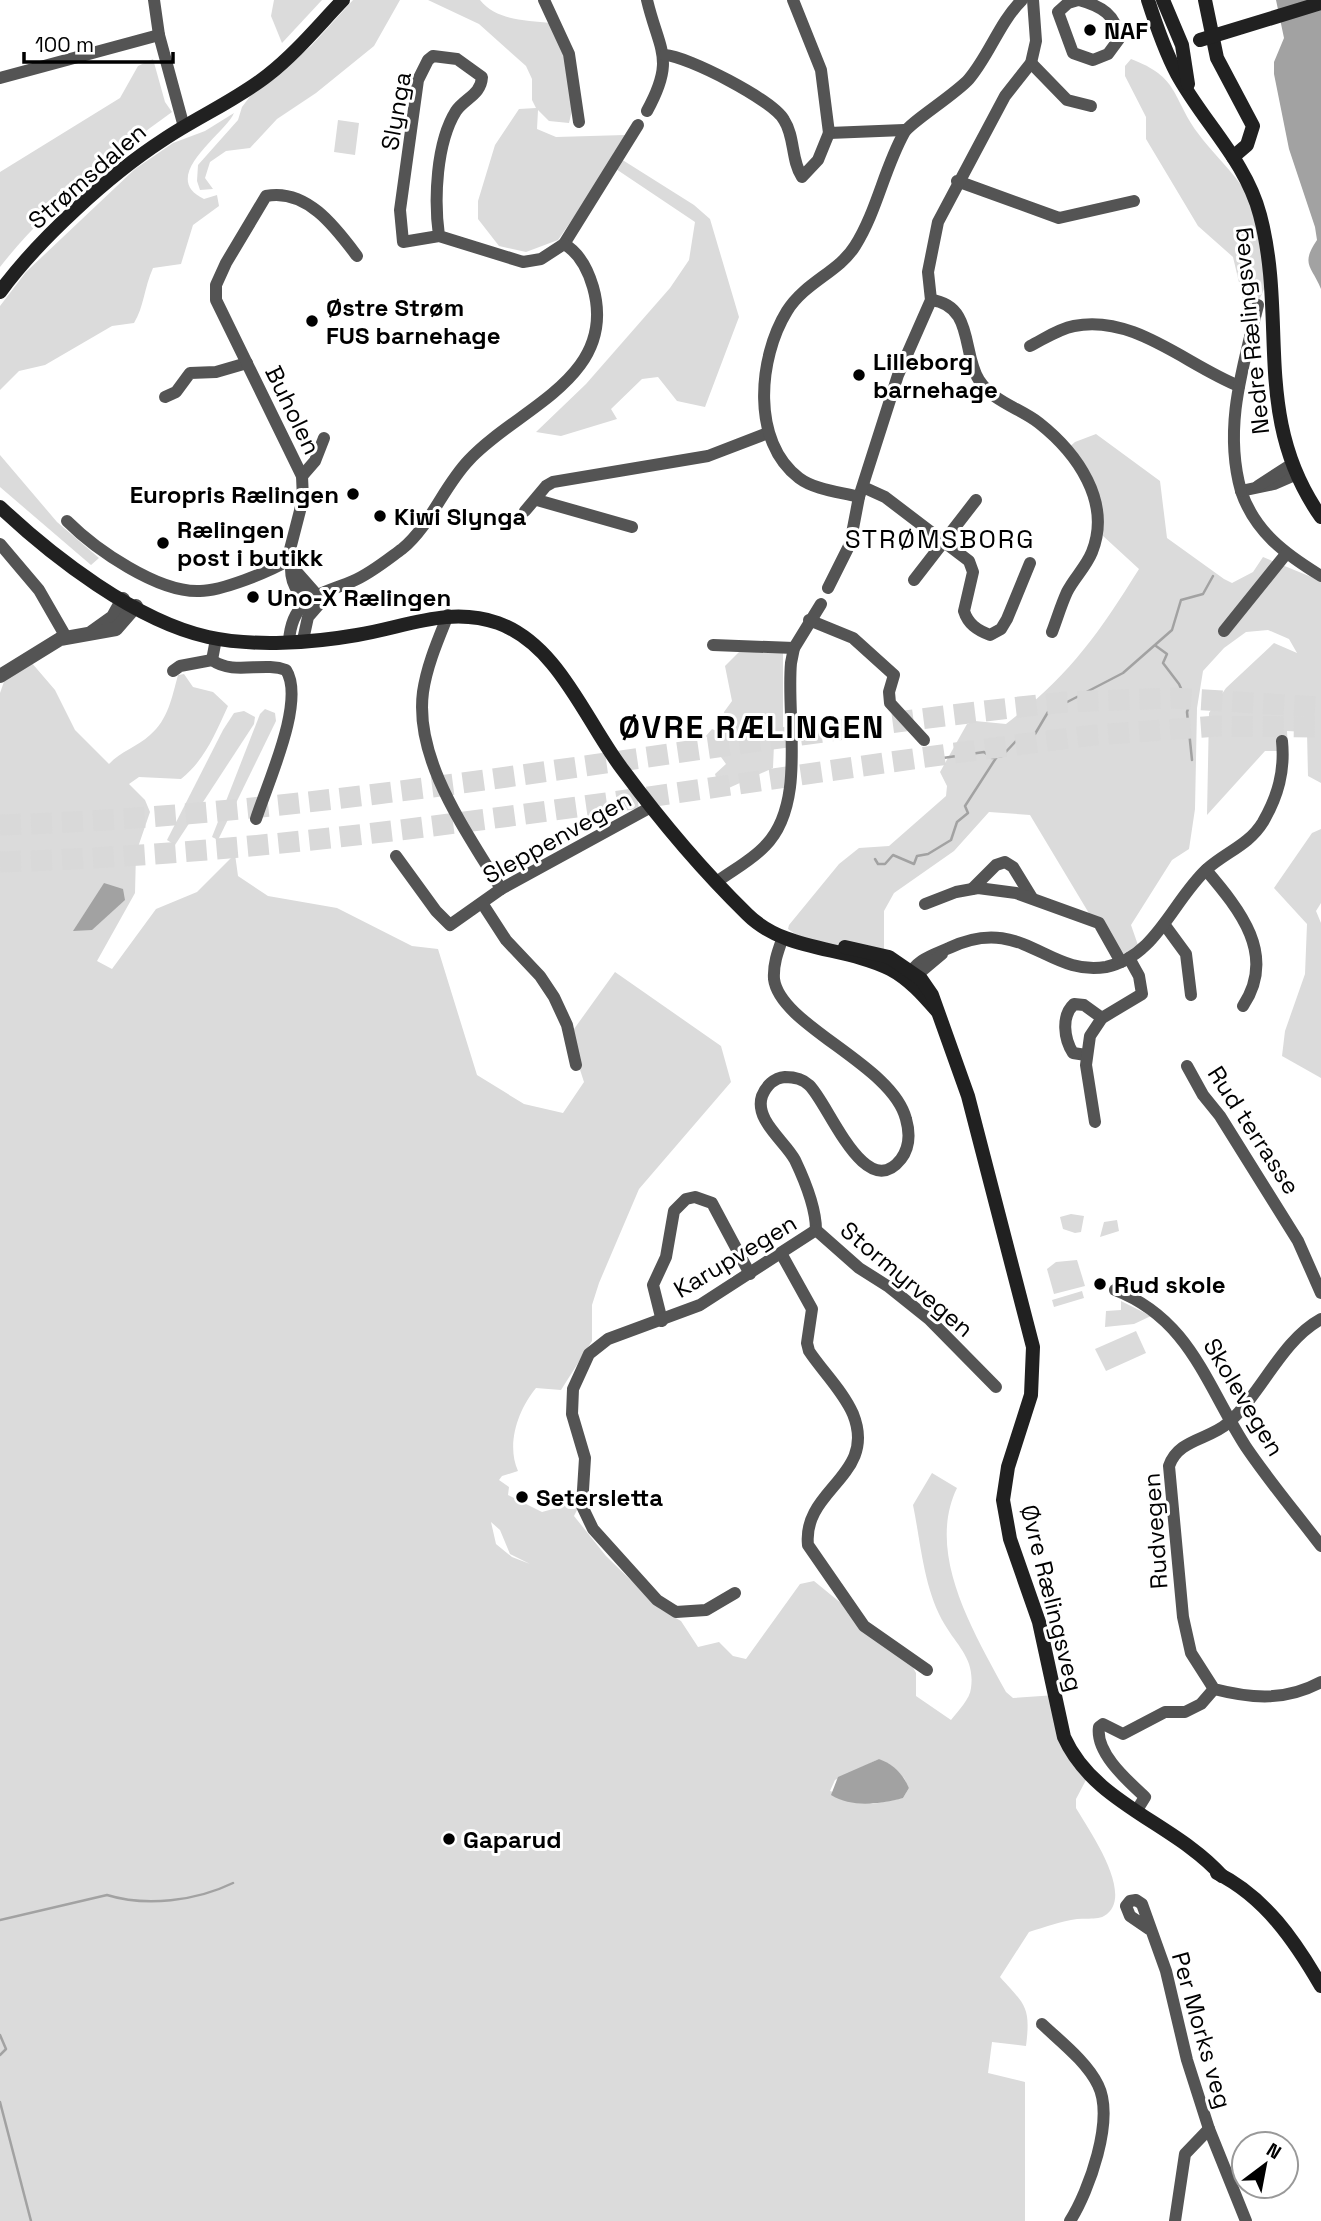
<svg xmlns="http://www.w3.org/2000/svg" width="1321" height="2221" viewBox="0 0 1321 2221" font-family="'Space Grotesk',sans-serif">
	<rect width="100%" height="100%" fill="#fff"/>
	<g fill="#dbdbdb" fill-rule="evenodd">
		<polygon points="274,0 322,0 282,43 271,16"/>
		<polygon points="353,0 400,0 374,46 316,93 277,119 250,148 226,151 210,162 205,178 213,189 200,190 197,181 198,165 238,120 242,107 251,95 311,46"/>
		<path d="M428,0H480C497,21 526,20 551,23L564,39L575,98L569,123L549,121L538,110L537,129L556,137L625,135L613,154L694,205L710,219L739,317L705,407L677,401L658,377L642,379L611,409L617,419L561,436L536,432L586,384L670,288L689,260L695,222L610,165L558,240L526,252L499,246L478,219V201L495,145L519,109L536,108L532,100V79L526,66L479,24Z"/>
		<path d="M153,59L165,102L172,112C112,155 45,209 0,267V172L120,98L138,66Z"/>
		<path d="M1131,59C1179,77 1172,97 1197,132C1212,153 1233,171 1247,194C1253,204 1255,218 1258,230C1266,259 1276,292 1246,312L1233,257L1198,226L1146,139V117L1125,76V66Z"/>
		<path d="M234,113C226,133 157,177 204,199L217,195L219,206L193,225L181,264L153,268C144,288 144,307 134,323L112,326L45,365L19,371L0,390V306L26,272L135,169L173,143L205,131Z"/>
		<polygon points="338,120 359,123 355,155 334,152"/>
		<path d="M1096,434L1160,481L1167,538L1224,579L1232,583L1253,572L1263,557L1321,581V783L1308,776L1307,732L1287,731L1288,751H1265L1207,815L1209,713L1226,688L1274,643L1297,653L1289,639L1268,630L1246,632L1224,648L1203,671L1197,708L1195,809L1189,849L1172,860L1131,925L1139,948L1117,960L1030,815L989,812L954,851L894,893L884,911V963L801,938L788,929L789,925L839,864L859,848L889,846L946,796L947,786L940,772L967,724L975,721L1006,724C1069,676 1097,636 1139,569L1102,535L1100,514L1068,448L1075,442Z"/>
		<polygon points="0,455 57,522 99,558 91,565 0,487"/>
		<polygon points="742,649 761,653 783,653 783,736 774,744 773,768 720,792 715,774 726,764 706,736 712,729 717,731 725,720 724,712 732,701 725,666"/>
		<path d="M25,655L55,690L75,730L109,764C121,751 137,747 150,735C168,720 172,697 178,675L184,674L193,687L213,692L228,706C215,734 205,760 181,779L139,777L129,784L145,800L150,812L136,853L135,893L97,961L112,969L156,909L197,892L235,854L238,876L268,896L337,908L412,946L438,949L477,1075L524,1104L563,1113L584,1082L569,1036L615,972L721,1046L731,1082L639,1189L599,1283L592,1305V1341L561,1390L536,1388C518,1410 506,1444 518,1471L502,1476L499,1480L509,1487L508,1495L542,1512L560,1507L565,1501H574L578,1508L574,1516L606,1556L660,1609L681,1621L698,1647L719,1642L733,1656L746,1659L800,1584L814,1581L908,1658L916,1673V1696L951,1720C958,1711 970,1699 971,1688C975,1659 958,1647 945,1625C924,1591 921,1544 913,1505L932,1473L957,1488C925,1554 975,1634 1006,1692L1013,1698L1056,1695L1057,1713L1087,1778L1076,1799V1808C1088,1829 1137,1897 1104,1916C1097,1920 1086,1918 1077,1919C1061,1921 1045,1927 1029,1932L1000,1977C1025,2005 1031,2006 1026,2046L992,2042L988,2073L1025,2082V2221H0V693L7,673ZM491,1522L500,1530L510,1554L530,1564L512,1557L496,1544ZM879,1759L904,1778L909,1788L903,1798L873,1804L830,1791L835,1780Z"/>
		<polygon points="265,709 275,713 276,721 218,840 212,837 260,714"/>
		<polygon points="244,711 255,717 254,724 175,845 167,840 223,730 234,713"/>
		<polygon points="1321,829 1321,903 1316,911 1321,923 1321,1078 1282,1056 1285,1031 1305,974 1307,924 1274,888 1312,833"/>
		<polygon points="1071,1214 1084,1216 1081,1232 1075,1233 1063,1229 1060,1217"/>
		<polygon points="1117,1220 1119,1231 1100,1237 1104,1222"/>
		<polygon points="1077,1260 1085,1286 1054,1294 1047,1269 1056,1262"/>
		<polygon points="1082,1291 1084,1298 1054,1307 1052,1300"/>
		<polygon points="1121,1301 1151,1316 1134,1324 1105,1327 1106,1311 1121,1310"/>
		<polygon points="1136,1331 1146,1353 1106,1371 1095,1349"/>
	</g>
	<g fill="#a2a2a2">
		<path d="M1276,0H1321V289C1312,266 1300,265 1317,240L1315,227L1289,149L1274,74V62L1284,38Z"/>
		<polygon points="104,883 123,889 125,900 92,930 73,931"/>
		<path d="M879,1759C893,1764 903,1774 909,1788L903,1798C880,1804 852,1808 831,1795L838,1777Z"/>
	</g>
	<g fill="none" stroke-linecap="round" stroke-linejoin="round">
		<g stroke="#a2a2a2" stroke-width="2.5">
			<polyline points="1156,646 1167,654 1163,663 1179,684 1189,706 1187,712 1192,760"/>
			<polyline points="943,758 984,752 992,758 1002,756 1016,741 1035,734 1048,712 1123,673 1172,630 1181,600 1203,594 1213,576"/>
			<polyline points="875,859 878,864 885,864 893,855 914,864 917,856 928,854 951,840 957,822 968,813 965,806 996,758"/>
			<path d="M0,1920L107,1895C146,1907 196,1901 233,1883"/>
			<polyline points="0,2035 6,2049 0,2055"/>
			<polyline points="0,2102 31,2221"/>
		</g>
		<g stroke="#d9d9d9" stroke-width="21" stroke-dasharray="21 10" stroke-linecap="butt">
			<path d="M0,825C358,814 710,739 1066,702L1172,698L1321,707"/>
			<path d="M0,862C367,851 731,779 1095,735L1218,726L1321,727"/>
		</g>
		<g stroke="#545454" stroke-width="12">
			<polyline points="154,0 159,35 184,127"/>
			<polyline points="544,0 569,54 579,122"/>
			<path d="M647,0C659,51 676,58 647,111"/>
			<polyline points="793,0 821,70 829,133 904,130"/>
			<path d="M1078,0L1068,3L1058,12L1073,53L1093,60L1108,54L1119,39C1117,15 1101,6 1079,0"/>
			<path d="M665,55C687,56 773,100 784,120C795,137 791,160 802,177L818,160L829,133"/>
			<polyline points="1031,63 1067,100 1091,106"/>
			<polyline points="0,78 159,35"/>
			<polyline points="957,181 1059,218 1134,201"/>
			<polyline points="564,244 638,125"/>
			<path d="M931,300C974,305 962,354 979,380C993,402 1020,408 1039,423C1077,453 1112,502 1092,552C1086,567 1074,578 1067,592C1061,605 1057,619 1052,632"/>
			<path d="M1030,346C1044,339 1058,329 1074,326C1134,314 1186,365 1239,386"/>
			<polyline points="165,397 176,392 190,373 216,372 247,363"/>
			<path d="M1297,474L1274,484L1241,491C1255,532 1285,554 1321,576"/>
			<polyline points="302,476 315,461 324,438"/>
			<polyline points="1258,486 1292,464"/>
			<path d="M863,487L885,497L969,561L973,572L964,611C968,624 977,630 990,635L1001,629L1007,619L1030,563"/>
			<path d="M1241,491C1223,427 1243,367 1258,305"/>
			<polyline points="859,497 898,375 931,300 928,272 938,222 1005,96 1031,63 1036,41 1033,0"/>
			<polyline points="537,500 632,527"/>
			<polyline points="525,511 546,486 553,482 708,456 768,433"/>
			<path d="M67,521C95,549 158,593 200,591C221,591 269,572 287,561"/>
			<polyline points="0,544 39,590 66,637"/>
			<path d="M287,561L303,499L302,476L216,300V285L226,263L266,196C307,188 336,228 357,256"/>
			<path d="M287,561L317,595V605C301,601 291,585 291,569"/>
			<polyline points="914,580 976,500"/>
			<path d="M828,588L850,544L859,497C840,492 815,490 799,478C751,442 758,358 787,311C805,282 839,272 855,246C877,211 884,169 904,133C909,123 956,94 969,79C990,54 999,23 1022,0"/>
			<path d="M448,615C438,640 427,665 423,692C414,761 468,833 501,889"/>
			<polyline points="809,620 853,638 894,675 889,692 890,703 924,740"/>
			<polyline points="1224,631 1286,554"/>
			<path d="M216,639L212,660C234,676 263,661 286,670C306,701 267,784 256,819"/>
			<polyline points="303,640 308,617 321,602"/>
			<path d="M289,641C292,597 320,595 353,581C370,574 387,560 402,549C431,525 443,487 469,460C517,408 619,378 593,287C588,270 580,253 564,244L541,259L523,262L439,236C434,200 436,143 456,111C465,98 481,95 482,77L457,59L433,56L428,60L418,80L400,210L403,242L439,236"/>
			<polyline points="713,645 794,648"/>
			<polyline points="173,671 180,666 212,660"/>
			<polyline points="396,856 436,911 450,925 501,889 651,807"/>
			<path d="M1206,870C1240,910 1277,955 1243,1006"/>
			<path d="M718,881C733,870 752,860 765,846C807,804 786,718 791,663L794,648L821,604"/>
			<polyline points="972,889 996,865 1005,862 1013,867 1032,898"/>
			<polyline points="482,903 506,940 540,976 554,997 567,1025 576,1065"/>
			<polyline points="925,904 956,892 978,888 1016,893 1099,923 1121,962"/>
			<polyline points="1164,924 1186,954 1191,995"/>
			<path d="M783,937C778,951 773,964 774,979C780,1026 892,1064 906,1119C910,1133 910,1147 901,1159C865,1205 828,1102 809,1085C803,1079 794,1077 785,1077C774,1078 766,1086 762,1096C754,1120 785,1141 795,1160C805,1181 816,1207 816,1230L859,1268L889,1287L929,1319L996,1387"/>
			<path d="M907,978C917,959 931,956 949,948C1022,913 1047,977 1106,967C1156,957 1173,900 1207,869C1226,852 1249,845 1263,822C1278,796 1285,771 1282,741"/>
			<polyline points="909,978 917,975 942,954"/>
			<path d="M1086,1055L1073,1053C1064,1039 1061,1016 1074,1004L1084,1005L1102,1018"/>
			<polyline points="1187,1066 1203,1095 1220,1116 1298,1241 1321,1293"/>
			<polyline points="1095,1122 1086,1065 1090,1036 1102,1018 1142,994 1139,976 1129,958"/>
			<path d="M782,1255L812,1309L807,1343L809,1351C823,1372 843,1391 853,1414C878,1476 802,1489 808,1545L864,1626L927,1670"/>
			<path d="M1115,1290C1190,1319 1206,1385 1246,1447C1269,1481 1296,1513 1321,1546"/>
			<path d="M1321,1319C1281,1341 1262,1393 1228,1423C1209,1440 1178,1439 1169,1466L1183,1617L1191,1653L1214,1689C1253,1699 1286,1701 1321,1682"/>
			<polyline points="662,1321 653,1285 666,1257 674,1211 686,1199 695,1197 712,1203 750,1274"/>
			<polyline points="735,1593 706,1610 676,1612 657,1600 593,1529 582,1506 585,1458 572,1414 573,1389 589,1354 608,1339 700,1305 816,1230"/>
			<path d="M1137,1810L1145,1797C1128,1781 1095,1753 1099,1727L1103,1724L1123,1734L1165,1712H1185L1201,1704L1214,1689"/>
			<polyline points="1149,1929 1130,1916 1126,1906 1130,1901 1136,1900 1142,1904 1166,1971 1187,2060 1209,2129 1246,2221"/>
			<path d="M1042,2024C1061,2042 1087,2062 1098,2085C1115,2119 1089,2191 1070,2221"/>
			<polyline points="1175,2221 1185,2154 1209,2129"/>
		</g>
		<g stroke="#545454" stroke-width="14">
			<polyline points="92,632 113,617 123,599"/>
			<polyline points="0,676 60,639 116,629 136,606"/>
		</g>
		<g stroke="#212121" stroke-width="14">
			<path d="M1148,0C1156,25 1165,51 1177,74C1203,122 1246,161 1260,215C1288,321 1251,418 1321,517"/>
			<polyline points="1163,0 1182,45 1188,84"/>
			<polyline points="1205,0 1217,58 1253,126 1247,145 1233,157"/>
			<path d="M0,292C38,240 109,175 163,140C197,117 235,101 268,75C296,53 318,26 343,0"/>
			<path d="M0,507C53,557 136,621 208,637C254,647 311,643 357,635C406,627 449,606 498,623C559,645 586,722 623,770C660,820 702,870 747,914C785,952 844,946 890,969C909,979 923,995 937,1011"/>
			<path d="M845,947L889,957L921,979L932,995L968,1096L1033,1347L1031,1395L1008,1467L1003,1500L1010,1539L1039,1622L1064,1737C1094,1804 1175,1823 1222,1876"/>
			<path d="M1217,1873C1265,1897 1295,1941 1321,1986"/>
		</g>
		<polyline stroke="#212121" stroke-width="14" points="1200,40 1321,3"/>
	</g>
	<g fill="#000" stroke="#fff" stroke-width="2.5">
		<circle cx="1090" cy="30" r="7"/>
		<circle cx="312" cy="321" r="7"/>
		<circle cx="859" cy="375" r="7"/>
		<circle cx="353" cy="494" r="7"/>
		<circle cx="380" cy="516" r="7"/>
		<circle cx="163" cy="543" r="7"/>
		<circle cx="253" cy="597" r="7"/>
		<circle cx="1100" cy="1284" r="7"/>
		<circle cx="522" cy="1497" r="7"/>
		<circle cx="449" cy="1839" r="7"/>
	</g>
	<g text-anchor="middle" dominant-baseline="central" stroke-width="6" stroke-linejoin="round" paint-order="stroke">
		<g font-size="24" font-weight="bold" fill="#000" stroke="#fff" text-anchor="start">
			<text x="1104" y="30">NAF</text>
			<text x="326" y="307">Østre Strøm<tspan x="326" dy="28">FUS barnehage</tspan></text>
			<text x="873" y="361">Lilleborg<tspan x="873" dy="28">barnehage</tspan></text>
			<text x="339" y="494" text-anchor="end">Europris Rælingen</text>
			<text x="394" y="516">Kiwi Slynga</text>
			<text x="177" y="529">Rælingen<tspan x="177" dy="28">post i butikk</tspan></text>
			<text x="267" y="597">Uno-X Rælingen</text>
			<text x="1114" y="1284">Rud skole</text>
			<text x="536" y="1497">Setersletta</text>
			<text x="463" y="1839">Gaparud</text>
		</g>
		<g font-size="24" fill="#000" stroke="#fff">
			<text transform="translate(396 111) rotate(-80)">Slynga</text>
			<text transform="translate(87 176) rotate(-41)">Strømsdalen</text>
			<text transform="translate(1250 331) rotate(-96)">Nedre Rælingsveg</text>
			<text transform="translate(293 410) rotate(64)">Buholen</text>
			<text transform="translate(557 837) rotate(-29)">Sleppenvegen</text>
			<text transform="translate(1254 1130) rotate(57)">Rud terrasse</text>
			<text transform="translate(735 1256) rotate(-31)">Karupvegen</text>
			<text transform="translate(907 1279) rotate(40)">Stormyrvegen</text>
			<text transform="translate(1244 1397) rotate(59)">Skolevegen</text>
			<text transform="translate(1155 1531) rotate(-94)">Rudvegen</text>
			<text transform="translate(1052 1598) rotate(76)">Øvre Rælingsveg</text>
			<text transform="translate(1202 2030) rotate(74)">Per Morks veg</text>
		</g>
		<g font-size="26" letter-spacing="2" fill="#000" stroke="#fff">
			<text x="940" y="539">STRØMSBORG</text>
		</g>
		<g font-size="32" font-weight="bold" letter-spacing="2" fill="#000" stroke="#fff">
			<text x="752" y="727">ØVRE RÆLINGEN</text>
		</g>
	</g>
	<g transform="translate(1265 2165) rotate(32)"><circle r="33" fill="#ffffff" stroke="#999999" stroke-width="2"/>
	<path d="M0-5L12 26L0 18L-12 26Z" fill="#000000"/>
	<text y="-10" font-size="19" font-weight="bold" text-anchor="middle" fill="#000000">N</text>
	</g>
	<path d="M24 52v10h149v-10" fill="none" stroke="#000000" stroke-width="3.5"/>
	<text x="35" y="52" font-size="21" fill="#000000" stroke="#ffffff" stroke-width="5" paint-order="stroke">100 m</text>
</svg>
